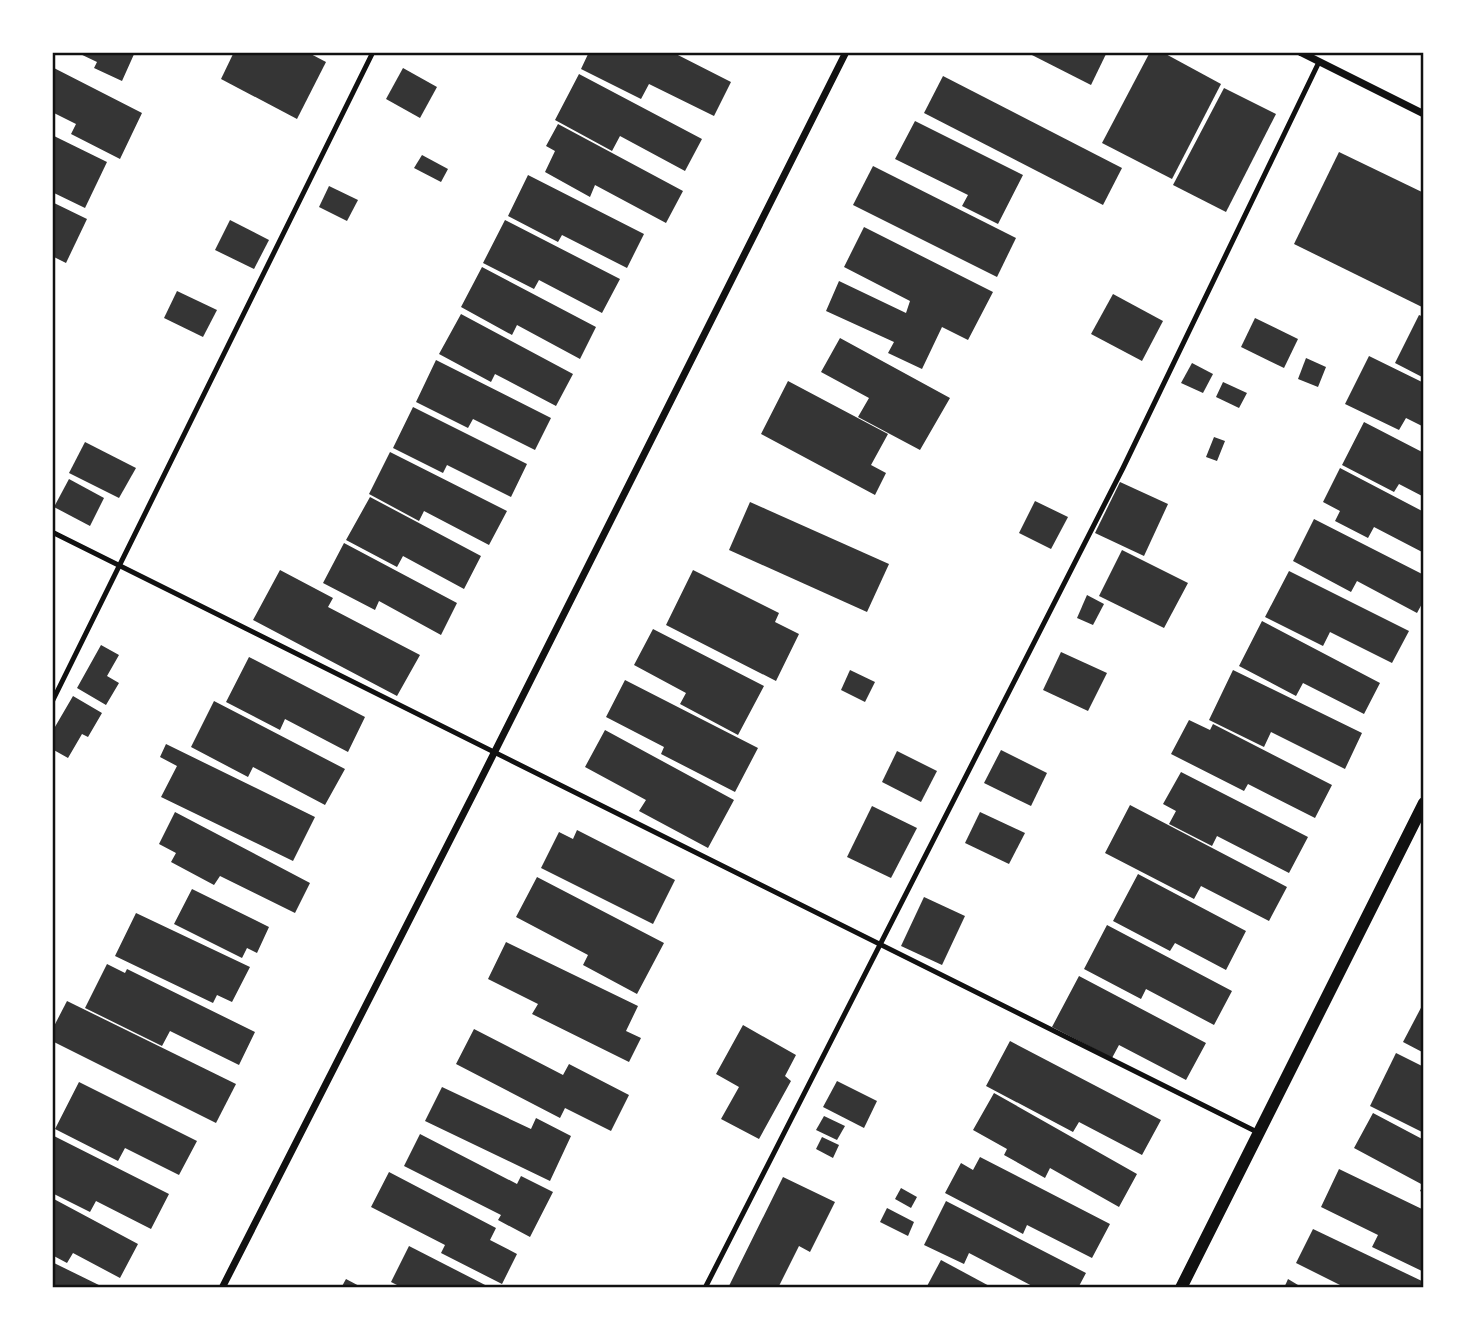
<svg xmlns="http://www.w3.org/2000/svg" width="1476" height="1340" viewBox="0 0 1476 1340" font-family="Arial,sans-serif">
	<rect width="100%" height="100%" fill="#fff"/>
	<g fill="#353535">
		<polygon points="76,52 135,52 122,81 94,68 97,62"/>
		<polygon points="234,52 307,52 326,62 297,119 221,79"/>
		<polygon points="589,52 672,52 731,82 714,116 649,84 641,99 581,69"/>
		<polygon points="1026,52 1107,52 1091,85"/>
		<polygon points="1150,52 1162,52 1221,84 1172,179 1102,143"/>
		<polygon points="52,67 142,113 120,159 71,134 76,124 52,112"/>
		<polygon points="403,68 437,87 420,118 386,99"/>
		<polygon points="579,74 702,139 685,171 620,136 612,151 555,120"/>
		<polygon points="943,76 1122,168 1103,205 924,113"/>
		<polygon points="1224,88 1276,114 1226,212 1173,185"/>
		<polygon points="915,121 1023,175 998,224 962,206 968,195 895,159"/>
		<polygon points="558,124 683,191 666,223 595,185 590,197 545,172 555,151 546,146"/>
		<polygon points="52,135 107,162 85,208 52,192"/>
		<polygon points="1339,152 1424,193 1424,308 1294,244"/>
		<polygon points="422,155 448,169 441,182 414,168"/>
		<polygon points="873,166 1016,238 997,277 853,205"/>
		<polygon points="528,175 644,234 627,268 562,235 558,242 508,216"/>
		<polygon points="329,186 358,200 347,221 319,207"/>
		<polygon points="52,202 87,219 66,263 52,256"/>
		<polygon points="230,220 269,240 254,269 215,250"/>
		<polygon points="505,220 620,279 602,313 539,280 534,289 483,263"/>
		<polygon points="864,227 993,292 968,340 942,327 922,369 888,353 894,342 826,311 839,281 906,313 910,301 844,267"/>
		<polygon points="482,267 596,327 580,359 517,325 512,335 461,307"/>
		<polygon points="177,291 217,310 203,337 164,318"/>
		<polygon points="1113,294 1163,321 1142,361 1091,334"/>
		<polygon points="461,314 573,374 556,406 495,374 491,382 439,354"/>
		<polygon points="1419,315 1424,317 1424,378 1395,363"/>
		<polygon points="1255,318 1298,339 1284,368 1241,347"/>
		<polygon points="840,338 950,398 920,450 858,417 869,398 821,372"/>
		<polygon points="1369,356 1424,383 1424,427 1406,418 1399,430 1345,404"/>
		<polygon points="1306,358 1326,367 1318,387 1298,379"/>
		<polygon points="436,360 551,418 535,450 473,419 468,428 416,402"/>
		<polygon points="1192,363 1213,374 1203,393 1181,383"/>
		<polygon points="788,381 888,434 871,465 886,473 875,495 761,434"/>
		<polygon points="1223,382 1247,393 1239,408 1216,397"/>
		<polygon points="413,407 527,464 511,497 447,465 443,473 393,448"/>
		<polygon points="1364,422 1424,453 1424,497 1399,484 1394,492 1342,465"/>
		<polygon points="1214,437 1225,441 1217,461 1206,457"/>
		<polygon points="85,442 136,468 119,498 69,473"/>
		<polygon points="390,452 507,511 489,545 424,511 419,521 369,494"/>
		<polygon points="1340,468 1424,512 1424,553 1374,527 1368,538 1335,521 1340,511 1323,502"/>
		<polygon points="69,479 104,498 90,526 54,507"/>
		<polygon points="1120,482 1168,504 1144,556 1095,533"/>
		<polygon points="370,497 481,556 464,589 403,556 397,567 346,540"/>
		<polygon points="1035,501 1068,517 1051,549 1019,533"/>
		<polygon points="750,502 889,564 867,612 729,550"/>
		<polygon points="1314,519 1424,575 1424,600 1417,613 1357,581 1351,592 1293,561"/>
		<polygon points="344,543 457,603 441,635 379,601 375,610 323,583"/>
		<polygon points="1122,550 1188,583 1164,628 1099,596"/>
		<polygon points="280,570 333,598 328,607 420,655 397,696 253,620"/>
		<polygon points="693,570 779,613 775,622 799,634 776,681 666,625"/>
		<polygon points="1289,571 1409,631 1392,663 1330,632 1323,646 1265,617"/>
		<polygon points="1087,595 1104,604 1093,625 1077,618"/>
		<polygon points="1262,621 1380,683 1364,714 1303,683 1296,696 1239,666"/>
		<polygon points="653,629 764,686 738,735 680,704 686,693 634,665"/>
		<polygon points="101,645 119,655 107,676 119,683 106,705 77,688"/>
		<polygon points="1061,652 1107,673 1088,711 1043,690"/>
		<polygon points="249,657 365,717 348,752 285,719 280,730 226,702"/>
		<polygon points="850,670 875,682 865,702 841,690"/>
		<polygon points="1233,670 1362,733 1345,769 1271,732 1264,747 1209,720"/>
		<polygon points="625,680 758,748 735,792 661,754 664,747 606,717"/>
		<polygon points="73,696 102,713 88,737 82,734 68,758 52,749 52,732"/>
		<polygon points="214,701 345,769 325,805 253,767 248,777 191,747"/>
		<polygon points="1189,720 1210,730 1213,724 1332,785 1315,818 1248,784 1244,791 1171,754"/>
		<polygon points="605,730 734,800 708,848 639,811 646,800 585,767"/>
		<polygon points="166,744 315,817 293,861 161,797 177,766 160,757"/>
		<polygon points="1001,750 1047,773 1031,806 984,783"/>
		<polygon points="897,751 937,771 921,802 882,782"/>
		<polygon points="1181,772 1308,837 1289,873 1217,836 1212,846 1169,824 1176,811 1163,804"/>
		<polygon points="1130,805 1287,887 1269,921 1201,886 1194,899 1105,853"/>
		<polygon points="872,806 917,828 891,878 847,857"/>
		<polygon points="175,812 310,883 295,913 220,876 214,885 171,862 176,853 159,844"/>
		<polygon points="980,812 1025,833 1009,864 965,843"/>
		<polygon points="577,830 675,880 653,924 541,868 559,832 573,839"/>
		<polygon points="1138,874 1246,931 1226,970 1175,943 1170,951 1113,921"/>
		<polygon points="537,877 664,943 637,994 583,965 588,955 516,917"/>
		<polygon points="192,889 269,927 257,953 247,948 242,958 174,924"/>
		<polygon points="924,897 965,916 942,965 901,946"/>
		<polygon points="136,913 250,967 232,1002 217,995 213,1003 115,956"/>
		<polygon points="1107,925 1232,991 1214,1025 1146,989 1141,999 1084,969"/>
		<polygon points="506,942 638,1006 626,1031 641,1038 629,1062 532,1014 538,1004 488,979"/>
		<polygon points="107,964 125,973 127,969 255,1032 239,1065 170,1031 162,1046 85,1008"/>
		<polygon points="1079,976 1206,1043 1186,1080 1119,1045 1112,1058 1052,1027"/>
		<polygon points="67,1001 236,1084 216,1123 52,1041 52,1030"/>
		<polygon points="1424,1002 1424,1053 1403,1042"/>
		<polygon points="743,1025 796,1055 785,1076 791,1081 759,1139 721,1119 739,1087 716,1074"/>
		<polygon points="474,1029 563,1075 569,1064 629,1095 611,1131 565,1108 560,1118 456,1064"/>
		<polygon points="1010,1041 1161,1120 1142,1155 1079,1122 1073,1132 986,1086"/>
		<polygon points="1396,1053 1424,1067 1424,1133 1370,1106"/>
		<polygon points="837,1081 877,1101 864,1128 823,1107"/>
		<polygon points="79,1082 197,1141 179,1175 125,1148 118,1161 55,1129"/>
		<polygon points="442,1087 531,1129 536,1118 571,1136 550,1181 425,1121"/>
		<polygon points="994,1093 1137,1174 1119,1207 1050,1168 1045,1178 1004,1155 1007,1149 973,1130"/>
		<polygon points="1373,1113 1424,1140 1424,1193 1420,1191 1423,1185 1354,1148"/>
		<polygon points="824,1116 845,1126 837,1140 816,1130"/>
		<polygon points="420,1134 517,1184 521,1176 553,1192 530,1237 498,1220 501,1215 404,1166"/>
		<polygon points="52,1135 169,1194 151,1229 96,1201 90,1212 52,1193"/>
		<polygon points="822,1137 839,1145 833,1158 816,1149"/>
		<polygon points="980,1157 1110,1224 1092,1258 1027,1225 1023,1234 945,1193 961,1163 973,1170"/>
		<polygon points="1339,1169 1424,1210 1424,1272 1372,1247 1378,1235 1321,1207"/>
		<polygon points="389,1172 496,1228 490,1240 517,1254 502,1284 441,1253 445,1245 371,1207"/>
		<polygon points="783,1177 835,1202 810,1252 799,1246 778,1288 728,1288"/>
		<polygon points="901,1188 917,1197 911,1208 895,1199"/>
		<polygon points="52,1198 138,1244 120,1278 73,1253 67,1263 52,1255"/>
		<polygon points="946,1201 1086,1273 1078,1288 1036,1288 969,1253 964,1264 924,1245"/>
		<polygon points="887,1208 914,1222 908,1236 880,1222"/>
		<polygon points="1313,1229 1424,1282 1424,1288 1346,1288 1296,1263"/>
		<polygon points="409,1246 491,1288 399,1286 391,1282"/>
		<polygon points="941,1260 993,1288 926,1288"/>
		<polygon points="52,1262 105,1288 52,1288"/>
		<polygon points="346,1279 363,1288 341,1288"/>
		<polygon points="1288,1279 1303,1288 1284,1288"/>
	</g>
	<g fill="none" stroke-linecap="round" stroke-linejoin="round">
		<g stroke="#111" stroke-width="5">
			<polyline points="52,532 1259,1133"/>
			<polyline points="52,702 373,52"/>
			<polyline points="705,1288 1123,468 1319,62"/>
		</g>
		<g stroke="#111" stroke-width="7">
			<polyline points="1300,52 1424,114"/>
			<polyline points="222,1288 477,787 846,52"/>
		</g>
		<polyline stroke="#111" stroke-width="12" points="1181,1288 1424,803"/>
	</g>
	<rect width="1476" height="1340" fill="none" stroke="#ffffff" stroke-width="108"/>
	<rect x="54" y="54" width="1368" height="1232" fill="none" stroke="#111" stroke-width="2.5"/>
</svg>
